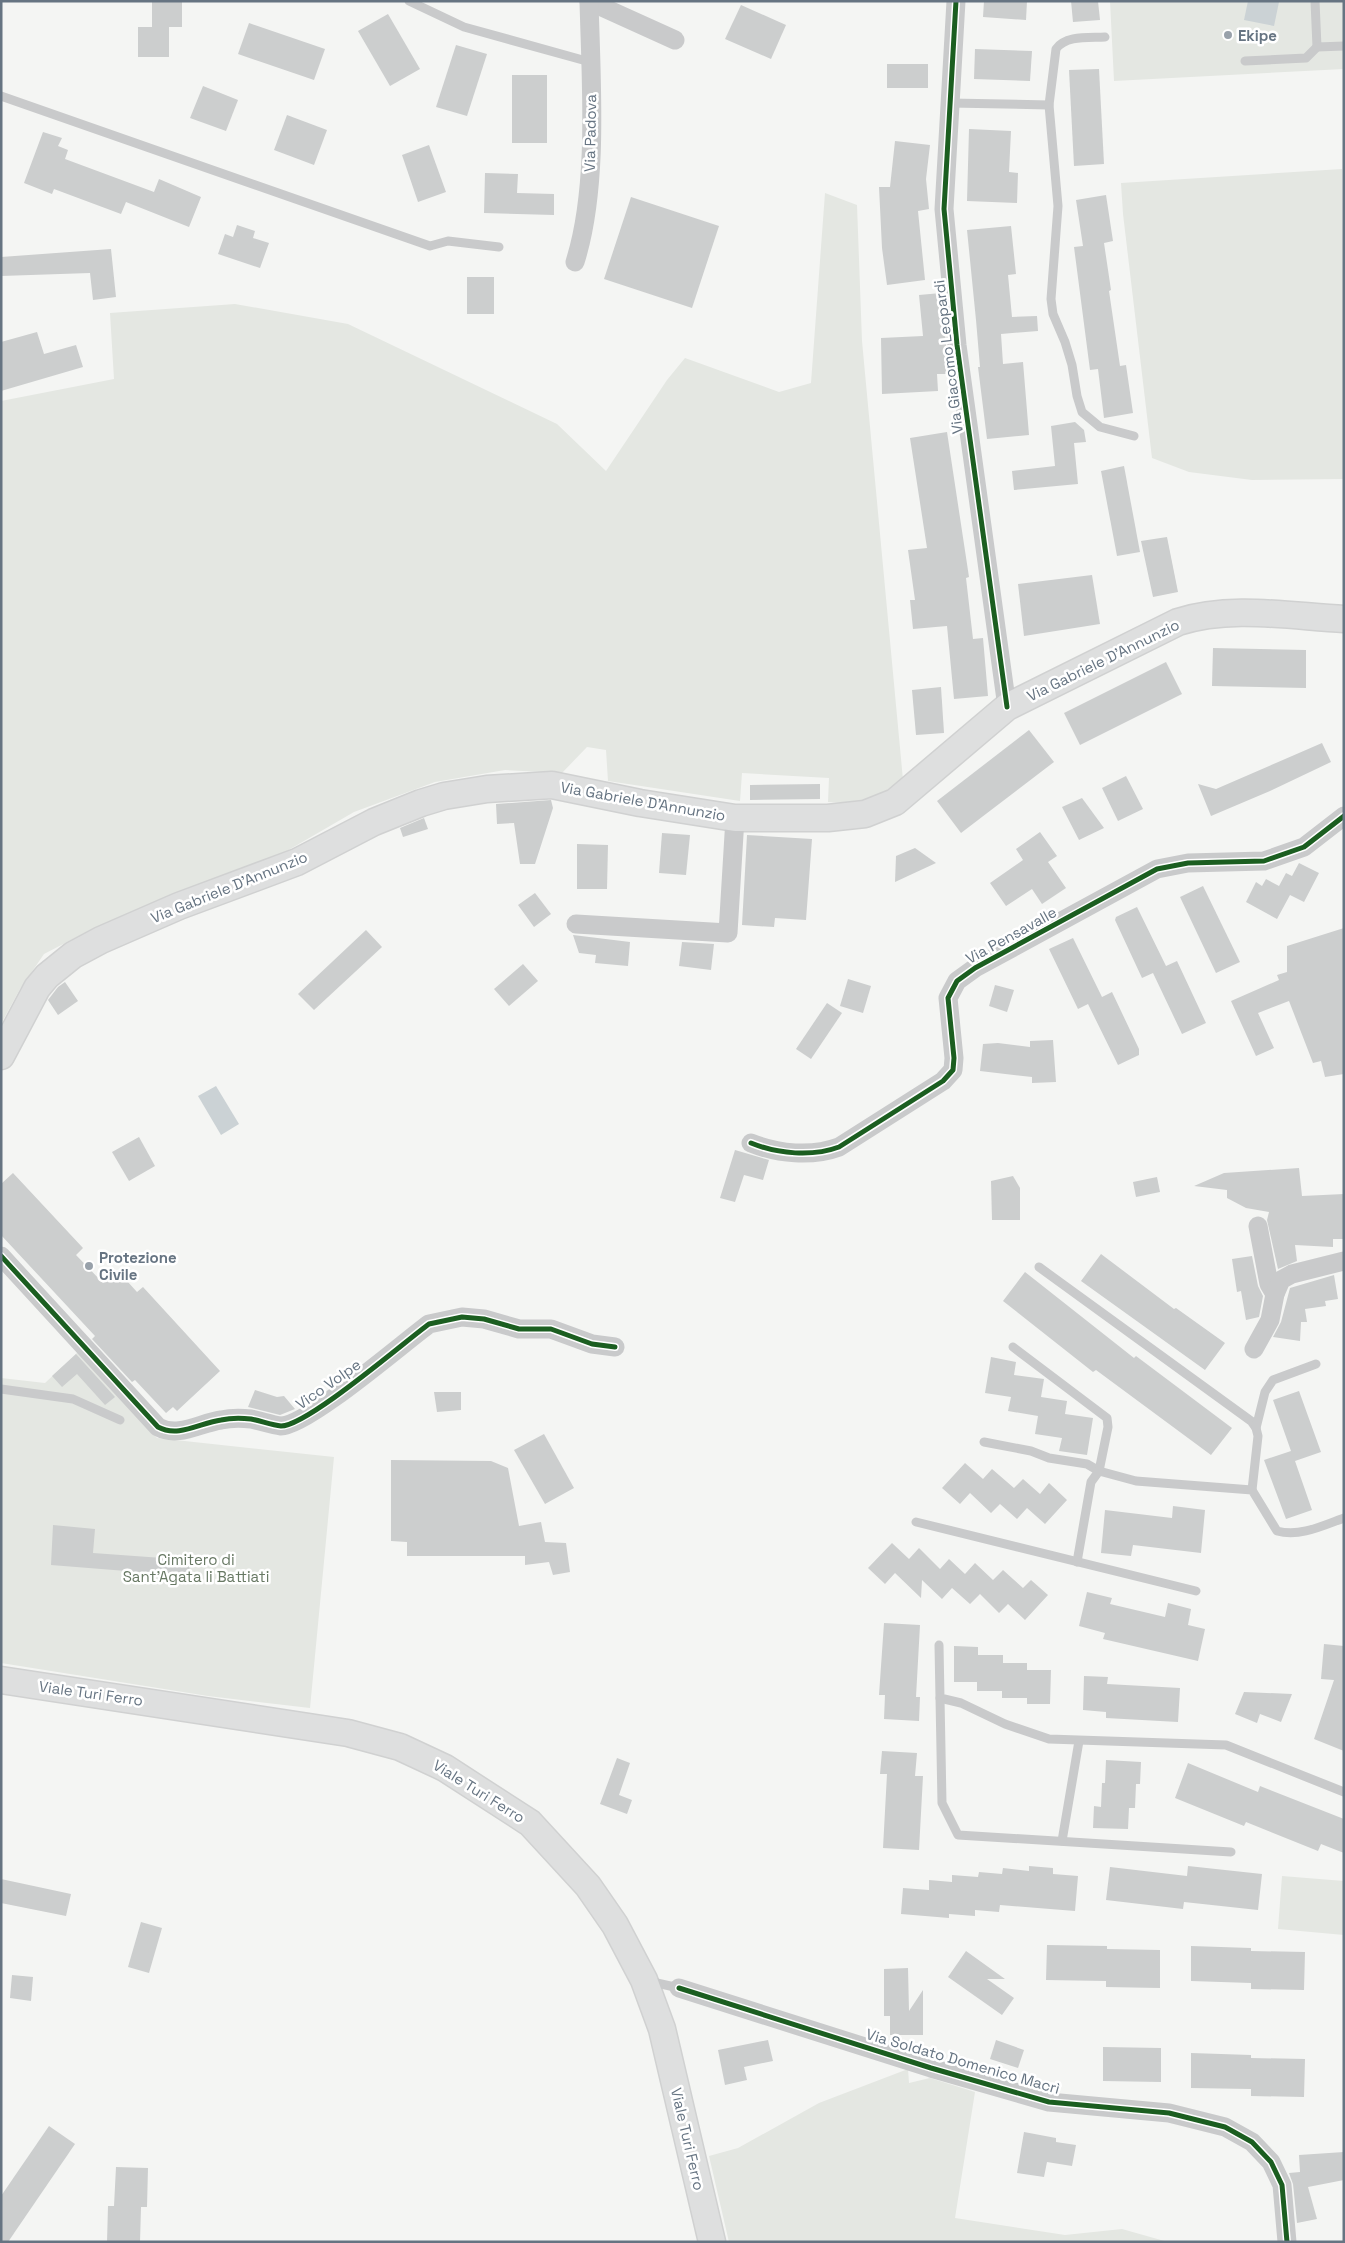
<svg xmlns="http://www.w3.org/2000/svg" width="1345" height="2243" viewBox="0 0 1345 2243" font-family="'Space Grotesk',sans-serif">
	<rect width="100%" height="100%" fill="#f4f5f3"/>
	<g fill="#e4e7e2">
		<polygon points="1110,1 1344,1 1344,69 1114,81"/>
		<polygon points="1342,169 1344,479 1252,480 1189,472 1152,458 1123,214 1121,183"/>
		<path d="M825,193L857,205L862,341L903,780C875,798 864,805 828,802L829,778L742,773L740,801L608,781L606,750L587,747L562,773L505,770L435,782L354,812L285,852L94,928L44,954L20,989L1,1024V401L114,379L110,313L235,304L348,324L557,424L606,471L667,380L685,358L779,392L811,383Z"/>
		<polygon points="78,1352 157,1438 334,1457 310,1708 208,1696 1,1663 1,1378 45,1383"/>
		<polygon points="1282,1876 1344,1881 1344,1935 1278,1929"/>
		<polygon points="908,2069 909,2083 930,2078 975,2092 955,2218 1065,2235 1122,2229 1168,2242 729,2242 709,2156 738,2148 819,2103"/>
	</g>
	<g fill="#cbd2d5">
		<polygon points="1248,1 1279,2 1274,26 1244,20"/>
		<polygon points="216,1086 239,1124 221,1135 198,1096"/>
	</g>
	<g fill="#cccece">
		<polygon points="152,1 182,1 182,27 169,27 169,57 138,57 138,27 152,27"/>
		<polygon points="984,1 1027,1 1026,20 983,17"/>
		<polygon points="1071,1 1098,1 1100,20 1073,22"/>
		<polygon points="741,5 786,25 771,59 725,39"/>
		<polygon points="388,14 420,69 390,86 358,31"/>
		<polygon points="249,23 325,49 314,80 238,54"/>
		<polygon points="456,45 487,54 467,116 436,107"/>
		<polygon points="975,49 1032,51 1030,81 974,79"/>
		<rect x="887" y="64" width="41" height="24"/>
		<polygon points="1099,69 1104,164 1074,166 1069,70"/>
		<rect x="512" y="75" width="35" height="68"/>
		<polygon points="203,86 238,100 226,131 190,118"/>
		<polygon points="287,115 327,130 314,165 274,150"/>
		<polygon points="969,129 1011,131 1009,172 1018,173 1017,203 967,201"/>
		<polygon points="43,132 62,138 58,146 68,150 65,159 154,192 159,179 201,197 189,227 126,202 121,214 54,189 52,194 24,183"/>
		<polygon points="895,141 930,145 926,179 929,209 918,211 925,280 887,285 882,248 879,187 890,187"/>
		<polygon points="429,145 446,192 418,202 402,155"/>
		<polygon points="485,173 518,174 517,193 554,194 554,215 484,213"/>
		<polygon points="1106,195 1113,241 1104,243 1111,290 1109,291 1120,366 1126,365 1133,413 1104,418 1098,369 1090,370 1074,247 1083,246 1076,200"/>
		<polygon points="631,197 719,226 692,308 604,279"/>
		<polygon points="237,225 255,231 253,238 269,243 260,268 218,254 225,234 233,237"/>
		<polygon points="1011,226 1016,274 1008,275 1012,317 1037,316 1038,331 1001,334 1003,364 1023,362 1029,435 987,439 978,367 980,367 976,320 967,230"/>
		<polygon points="111,249 116,297 93,300 90,273 1,276 1,257"/>
		<rect x="467" y="277" width="27" height="37"/>
		<polygon points="941,293 949,374 937,374 938,391 882,394 881,338 923,336 919,295"/>
		<polygon points="37,332 44,354 76,345 83,367 1,391 1,342"/>
		<polygon points="1075,422 1084,430 1086,442 1074,443 1078,484 1014,490 1012,471 1055,466 1051,426"/>
		<polygon points="947,432 969,577 966,578 973,639 983,638 988,696 954,699 947,626 913,629 910,600 915,600 908,550 927,548 910,438"/>
		<polygon points="1124,466 1140,552 1117,556 1101,471"/>
		<polygon points="1167,537 1178,592 1153,597 1141,541"/>
		<polygon points="1092,575 1100,624 1024,636 1018,584"/>
		<polygon points="1213,648 1306,650 1306,688 1212,686"/>
		<polygon points="1166,662 1182,694 1080,745 1064,713"/>
		<polygon points="941,687 944,733 916,735 912,690"/>
		<polygon points="1029,730 1054,762 961,833 937,801"/>
		<polygon points="1322,743 1331,762 1270,791 1211,816 1198,784 1216,789"/>
		<polygon points="1126,776 1143,809 1118,821 1102,788"/>
		<polygon points="820,784 820,799 750,800 750,785"/>
		<polygon points="1082,798 1104,828 1079,840 1062,807"/>
		<polygon points="551,800 553,808 535,864 520,864 514,823 497,824 496,804"/>
		<polygon points="424,818 428,829 403,837 400,828"/>
		<polygon points="1040,832 1057,856 1048,862 1066,888 1042,904 1032,889 1006,906 990,883 1023,860 1016,849"/>
		<polygon points="662,833 690,835 686,875 659,873"/>
		<polygon points="747,835 812,839 806,920 775,918 774,927 742,925"/>
		<polygon points="577,844 608,845 607,889 577,889"/>
		<polygon points="915,848 936,863 895,882 896,856"/>
		<polygon points="1299,863 1319,873 1304,902 1290,895 1277,919 1246,902 1256,882 1262,886 1266,879 1279,886 1286,873 1292,876"/>
		<polygon points="1203,886 1240,962 1216,973 1180,897"/>
		<polygon points="535,893 551,914 534,927 518,905"/>
		<polygon points="1137,907 1166,966 1177,961 1206,1023 1182,1034 1153,973 1142,978 1115,920 1116,917"/>
		<polygon points="1344,928 1344,1074 1325,1077 1321,1061 1313,1063 1289,1001 1258,1013 1274,1048 1256,1056 1231,1001 1279,980 1277,975 1287,972 1287,946"/>
		<polygon points="366,930 382,947 314,1010 298,994"/>
		<polygon points="573,935 630,942 628,966 595,963 596,955 579,953"/>
		<polygon points="1073,938 1102,997 1112,992 1139,1049 1139,1055 1118,1065 1088,1004 1078,1009 1049,949"/>
		<polygon points="682,942 714,944 711,970 679,966"/>
		<polygon points="523,964 538,981 509,1006 494,989"/>
		<polygon points="848,979 871,986 863,1013 840,1006"/>
		<polygon points="65,982 78,1001 58,1015 48,1000 58,987"/>
		<polygon points="995,985 1014,990 1007,1012 989,1006"/>
		<polygon points="827,1003 842,1013 811,1059 796,1049"/>
		<polygon points="1053,1040 1056,1082 1032,1083 1032,1077 980,1071 983,1044 998,1043 1030,1047 1030,1041"/>
		<polygon points="139,1137 155,1166 129,1181 112,1152"/>
		<polygon points="735,1150 769,1160 763,1180 744,1175 735,1202 720,1198"/>
		<polygon points="1299,1168 1302,1196 1344,1194 1344,1239 1333,1239 1333,1247 1295,1245 1297,1261 1278,1269 1267,1220 1269,1212 1246,1208 1227,1198 1227,1190 1194,1186 1224,1173"/>
		<polygon points="13,1173 83,1248 76,1255 103,1283 117,1270 137,1292 143,1287 220,1371 177,1411 173,1407 166,1413 135,1380 132,1382 92,1339 95,1336 1,1235 1,1184"/>
		<polygon points="1013,1176 1020,1188 1020,1220 992,1220 991,1181"/>
		<polygon points="1157,1177 1160,1192 1136,1197 1133,1182"/>
		<polygon points="1101,1254 1174,1309 1176,1308 1225,1343 1205,1370 1081,1281"/>
		<polygon points="1252,1256 1258,1286 1263,1296 1259,1317 1246,1320 1241,1291 1237,1292 1232,1259"/>
		<polygon points="1025,1272 1134,1358 1136,1356 1232,1428 1211,1455 1096,1370 1093,1372 1003,1301"/>
		<polygon points="1334,1275 1338,1299 1325,1301 1326,1306 1305,1309 1307,1322 1301,1322 1300,1341 1273,1337 1281,1322 1290,1288"/>
		<polygon points="76,1354 115,1397 105,1405 77,1374 62,1387 52,1376"/>
		<polygon points="991,1357 1016,1362 1014,1375 1044,1379 1041,1397 1067,1401 1065,1414 1093,1418 1087,1455 1059,1451 1062,1438 1035,1434 1038,1416 1008,1411 1011,1397 985,1393"/>
		<polygon points="255,1390 277,1397 284,1396 295,1409 280,1415 248,1407"/>
		<polygon points="1299,1391 1321,1452 1295,1461 1312,1510 1286,1519 1264,1460 1291,1451 1273,1400"/>
		<polygon points="434,1392 461,1392 461,1410 437,1412"/>
		<polygon points="544,1434 574,1488 545,1504 514,1450"/>
		<polygon points="391,1460 491,1461 508,1468 519,1526 541,1522 545,1542 566,1543 570,1572 553,1575 549,1562 525,1565 525,1556 407,1556 407,1542 391,1541"/>
		<polygon points="965,1463 983,1479 992,1469 1014,1488 1023,1479 1040,1494 1049,1483 1067,1500 1045,1524 1027,1508 1017,1519 1000,1504 991,1513 970,1493 960,1504 942,1488"/>
		<polygon points="1173,1506 1205,1510 1201,1553 1133,1545 1131,1556 1101,1553 1105,1510 1172,1518"/>
		<polygon points="53,1525 95,1529 93,1553 190,1560 189,1576 51,1565"/>
		<polygon points="892,1543 909,1559 919,1548 940,1569 949,1559 965,1574 975,1563 993,1580 1003,1570 1023,1588 1031,1580 1048,1595 1025,1620 1008,1604 999,1613 980,1594 970,1604 952,1588 942,1599 922,1580 921,1598 895,1573 885,1584 868,1568"/>
		<polygon points="1087,1592 1112,1598 1110,1604 1165,1617 1168,1603 1191,1609 1188,1625 1205,1629 1198,1661 1103,1639 1105,1633 1079,1626"/>
		<polygon points="884,1623 920,1625 916,1697 920,1697 919,1721 884,1719 885,1695 879,1695"/>
		<polygon points="1324,1644 1344,1646 1344,1751 1314,1739 1334,1680 1321,1679"/>
		<polygon points="954,1646 978,1647 978,1655 1003,1655 1003,1663 1027,1663 1027,1670 1051,1670 1050,1704 1027,1704 1027,1698 1002,1698 1002,1691 977,1691 977,1682 954,1682"/>
		<polygon points="1084,1676 1108,1677 1107,1684 1180,1688 1178,1722 1106,1718 1106,1712 1083,1710"/>
		<polygon points="1244,1692 1292,1694 1281,1722 1260,1714 1257,1723 1235,1714"/>
		<polygon points="882,1751 917,1753 915,1776 923,1776 919,1850 883,1848 887,1774 880,1774"/>
		<polygon points="617,1758 630,1763 619,1795 632,1800 627,1814 600,1804"/>
		<polygon points="1106,1760 1141,1762 1140,1784 1136,1784 1135,1808 1129,1808 1128,1829 1093,1828 1094,1806 1101,1807 1102,1783 1105,1783"/>
		<polygon points="1188,1763 1258,1792 1260,1786 1344,1819 1344,1853 1321,1844 1318,1851 1246,1822 1244,1826 1175,1798"/>
		<polygon points="1029,1866 1053,1868 1053,1874 1078,1876 1075,1911 1000,1905 999,1912 975,1910 975,1916 949,1914 949,1918 901,1914 903,1888 929,1890 929,1880 952,1882 952,1875 978,1877 979,1872 1002,1874 1003,1868 1029,1871"/>
		<polygon points="1188,1866 1262,1874 1258,1910 1184,1902 1183,1909 1106,1900 1110,1867 1187,1876"/>
		<polygon points="1,1879 71,1894 66,1916 1,1903"/>
		<polygon points="141,1922 162,1928 149,1973 128,1967"/>
		<polygon points="1047,1945 1107,1946 1107,1949 1160,1950 1160,1988 1106,1987 1106,1981 1046,1980"/>
		<polygon points="1191,1946 1251,1948 1251,1951 1305,1952 1304,1990 1251,1989 1251,1983 1191,1981"/>
		<polygon points="966,1951 1005,1979 987,1979 1014,1998 1002,2015 948,1977"/>
		<polygon points="908,1968 909,2011 923,1990 923,2035 890,2035 890,2016 884,2016 884,1969"/>
		<polygon points="12,1975 33,1977 31,2001 10,1998"/>
		<polygon points="768,2040 773,2061 744,2067 747,2080 725,2085 718,2050"/>
		<polygon points="996,2040 1024,2050 1018,2068 990,2059"/>
		<polygon points="1103,2047 1161,2048 1161,2082 1103,2081"/>
		<polygon points="1191,2053 1251,2055 1251,2058 1305,2059 1304,2097 1251,2096 1251,2089 1191,2088"/>
		<polygon points="49,2126 75,2144 8,2242 1,2242 1,2196"/>
		<polygon points="1024,2132 1056,2138 1056,2142 1076,2145 1072,2166 1047,2162 1044,2177 1017,2173"/>
		<polygon points="1344,2152 1344,2180 1308,2187 1317,2219 1297,2223 1293,2184 1289,2173 1300,2172 1299,2155"/>
		<polygon points="116,2167 148,2168 147,2207 141,2207 140,2242 107,2242 108,2206 114,2206"/>
	</g>
	<g fill="none" stroke-linecap="round" stroke-linejoin="round">
		<g stroke="#d0d1d1" stroke-width="29">
			<g id="secondary">
				<path d="M1,1056L37,988L47,976L73,955L101,940L179,906L297,862L374,822L421,803L444,796L487,789L552,785L640,803L735,818H828L865,814L895,802L1007,707L1178,622C1230,605 1289,616 1344,619"/>
				<polyline points="1,1680 348,1733 400,1747 445,1768 530,1823 588,1886 615,1925 644,1980 662,2029 712,2242"/>
			</g>
		</g>
		<g stroke="#c9cacb" stroke-width="9">
			<polyline points="409,1 464,27 590,62"/>
			<polyline points="1315,1 1317,47 1344,46"/>
			<path d="M1105,37C1089,38 1066,35 1056,49L1049,105L1058,206L1051,299L1053,314L1065,342L1072,365L1077,396L1082,412L1100,427L1134,436"/>
			<polyline points="1245,61 1306,58 1317,47"/>
			<polyline points="1,96 430,246 448,241 499,247"/>
			<polyline points="950,103 1049,105"/>
			<polyline points="1039,1267 1251,1421 1256,1428 1258,1436 1252,1490"/>
			<polyline points="1,1389 73,1399 120,1420"/>
			<polyline points="1256,1428 1265,1392 1273,1380 1316,1364"/>
			<polyline points="984,1442 1031,1451 1049,1458 1087,1464 1099,1471 1108,1427 1107,1418 1013,1347"/>
			<polyline points="916,1522 1196,1591"/>
			<path d="M1077,1562L1091,1482L1099,1471L1136,1481L1252,1490L1277,1531C1300,1537 1322,1526 1344,1518"/>
			<polyline points="939,1645 940,1698 961,1703 1005,1724 1049,1739 1226,1745 1344,1792"/>
			<polyline points="940,1698 942,1803 958,1835 1231,1852"/>
			<polyline points="1062,1841 1079,1741"/>
			<polyline points="648,1981 679,1988"/>
		</g>
		<g stroke="#c9cacb" stroke-width="19">
			<polyline points="589,1 675,40"/>
			<polyline points="956,1 944,209 957,345 1007,707"/>
			<path d="M575,262C599,186 591,82 589,1"/>
			<polyline points="576,924 728,933 735,818"/>
			<path d="M751,1143C778,1154 812,1157 839,1147L943,1081L953,1070L954,1058L948,998L957,981L975,968L1157,869L1188,863L1264,861L1304,847L1344,816"/>
			<polyline points="1258,1226 1269,1284 1275,1294"/>
			<path d="M1,1256L158,1427C178,1438 200,1423 221,1420C230,1418 242,1418 251,1419C261,1421 272,1425 281,1426C307,1426 403,1343 429,1324L462,1317L484,1319L519,1329H551L592,1344L615,1347"/>
			<polyline points="1254,1349 1270,1320 1275,1294 1281,1280 1292,1274 1344,1261"/>
			<polyline points="679,1988 931,2068 1049,2102 1169,2113 1225,2127 1252,2142 1271,2162 1282,2185 1287,2242"/>
		</g>
		<use href="#secondary" stroke="#dedfdf" stroke-width="26"/>
		<g stroke="#fff" stroke-width="8">
			<g id="cycleway">
				<polyline points="956,1 944,209 957,345 1007,707"/>
				<path d="M751,1143C778,1154 812,1157 839,1147L943,1081L953,1070L954,1058L948,998L957,981L975,968L1157,869L1188,863L1264,861L1304,847L1344,816"/>
				<path d="M1,1256L158,1427C178,1438 200,1423 221,1420C230,1418 242,1418 251,1419C261,1421 272,1425 281,1426C307,1426 403,1343 429,1324L462,1317L484,1319L519,1329H551L592,1344L615,1347"/>
				<polyline points="679,1988 931,2068 1049,2102 1169,2113 1225,2127 1252,2142 1271,2162 1282,2185 1287,2242"/>
			</g>
		</g>
		<use href="#cycleway" stroke="#1b5e20" stroke-width="5"/>
	</g>
	<g fill="#98a1aa" stroke="#fff" stroke-width="2">
		<circle cx="1228" cy="35" r="5"/>
		<circle cx="89" cy="1266" r="5"/>
	</g>
	<g text-anchor="middle" dominant-baseline="central" stroke-width="5" stroke-linejoin="round" paint-order="stroke">
		<g font-size="15" font-weight="bold" fill="#667482" stroke="#fff" text-anchor="start">
			<text x="1238" y="35">Ekipe</text>
			<text x="99" y="1257">Protezione<tspan x="99" dy="17">Civile</tspan></text>
		</g>
		<g font-size="15" fill="#667482" stroke="#fff">
			<text transform="translate(590 133) rotate(-89)">Via Padova</text>
			<text transform="translate(948 357) rotate(-97)">Via Giacomo Leopardi</text>
			<text transform="translate(1103 660) rotate(-26)">Via Gabriele D'Annunzio</text>
			<text transform="translate(643 801) rotate(10)">Via Gabriele D'Annunzio</text>
			<text transform="translate(229 887) rotate(-22)">Via Gabriele D'Annunzio</text>
			<text transform="translate(1011 935) rotate(-29)">Via Pensavalle</text>
			<text transform="translate(328 1384) rotate(-35)">Vico Volpe</text>
			<text transform="translate(91 1693) rotate(8)">Viale Turi Ferro</text>
			<text transform="translate(479 1791) rotate(32)">Viale Turi Ferro</text>
			<text transform="translate(963 2061) rotate(16)">Via Soldato Domenico Macrì</text>
			<text transform="translate(688 2139) rotate(77)">Viale Turi Ferro</text>
		</g>
		<g font-size="15" fill="#687964" stroke="#fff">
			<text x="196" y="1559">Cimitero di<tspan x="196" dy="17">Sant'Agata li Battiati</tspan></text>
		</g>
	</g>
	<rect width="1345" height="2243" fill="none" stroke="#667482" stroke-width="5"/>
</svg>
